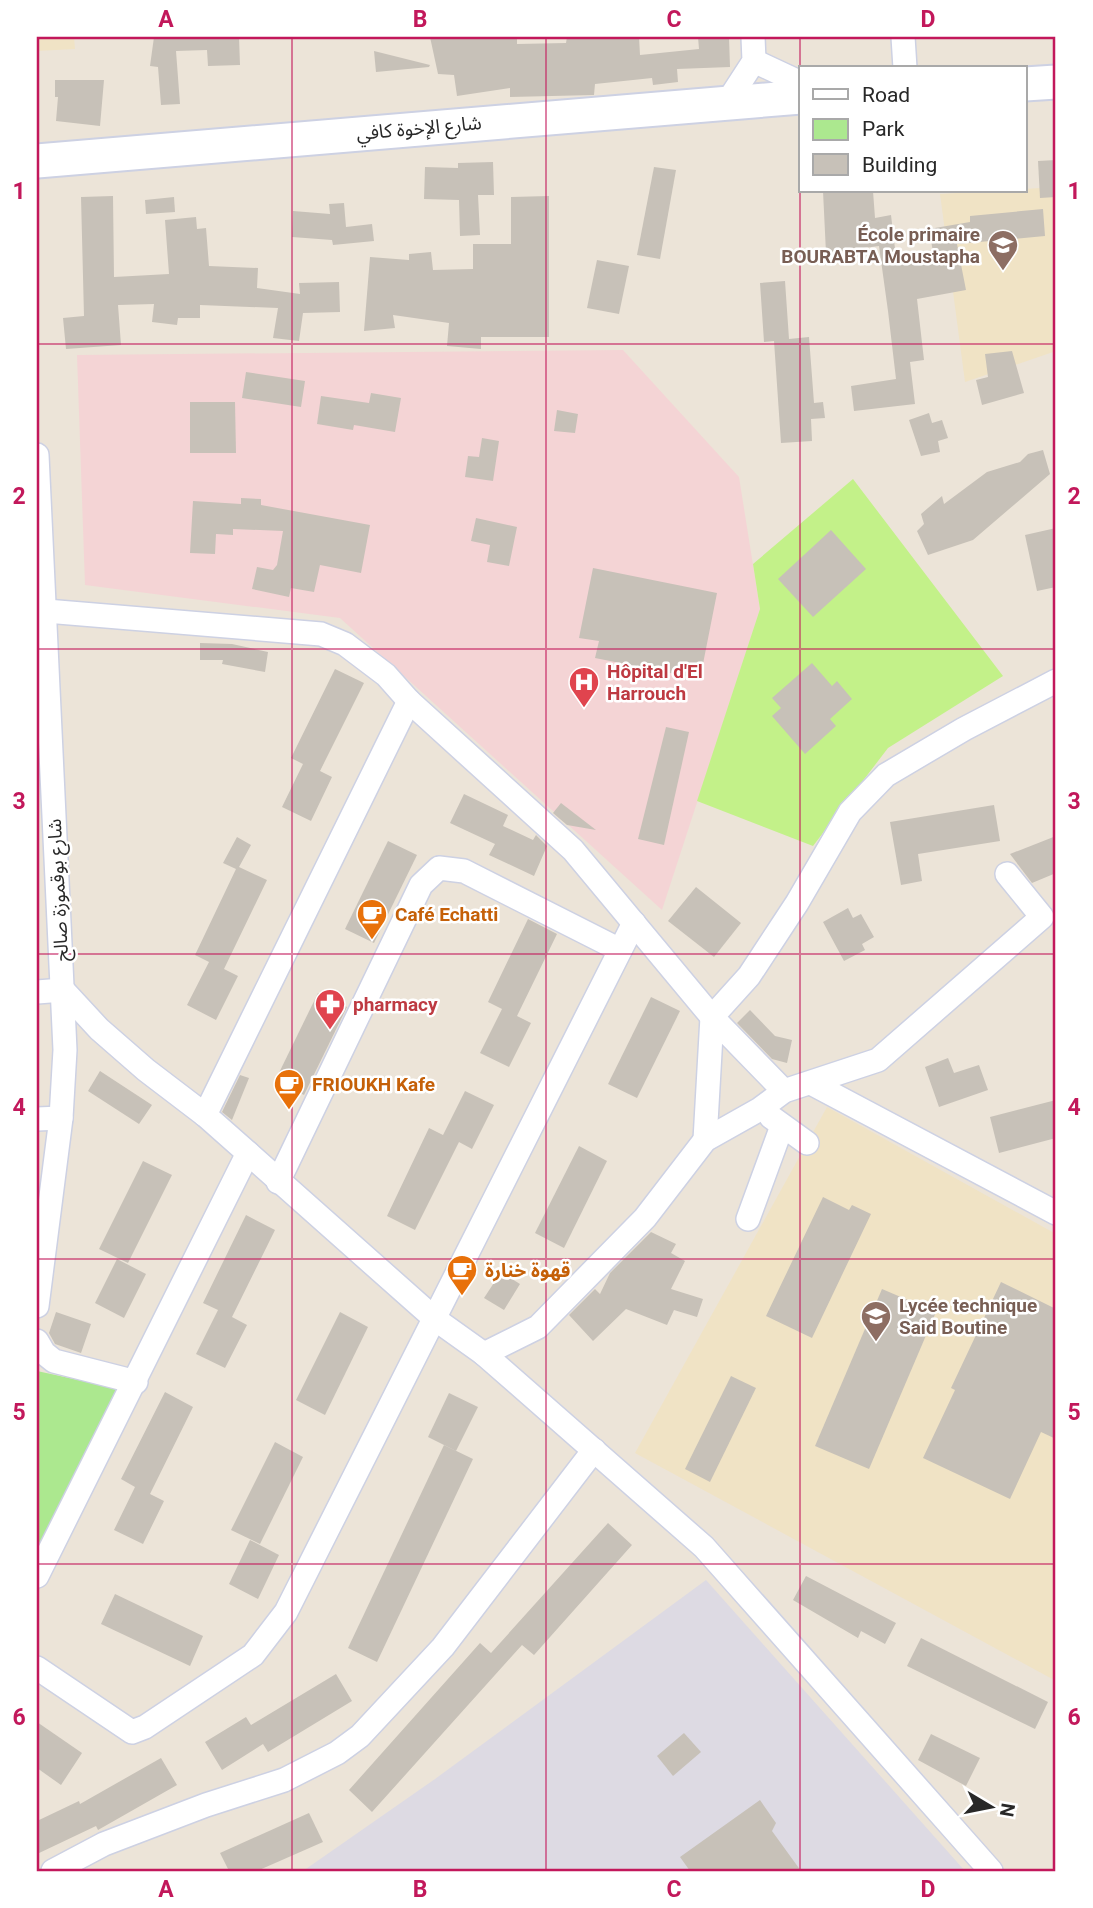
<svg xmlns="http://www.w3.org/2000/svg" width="1093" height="1908" viewBox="0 0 1093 1908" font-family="Roboto,'Noto Sans Arabic',sans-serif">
	<rect width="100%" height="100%" fill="#ece4d8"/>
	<polygon fill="#dddae3" points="706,1580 965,1871 303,1871 435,1779"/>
	<g fill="#f0e3c5">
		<polygon points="37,37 74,37 75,49 37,51"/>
		<polygon points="1056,187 1056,351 965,382 940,194"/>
		<polygon points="827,1107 1056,1234 1056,1681 635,1453"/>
	</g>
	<polygon fill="#f4d4d5" points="623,350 739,477 760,609 662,910 340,618 85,585 77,355"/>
	<polygon fill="#ace88f" points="37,1371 120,1389 37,1552"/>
	<polygon fill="#c3f189" points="853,479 1003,676 888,748 813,846 697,801 760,609 753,564"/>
	<g fill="#c7c1b8">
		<polygon points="154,37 239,37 240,65 208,66 207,50 176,51 180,104 161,105 158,67 150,66"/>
		<polygon points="430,37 517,37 517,44 566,43 567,37 639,37 640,55 699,49 698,37 729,37 730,67 677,69 678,82 653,85 652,78 595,84 594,95 510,97 510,88 457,96 454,75 438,74"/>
		<polygon points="374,51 430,65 429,67 376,72"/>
		<polygon points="55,80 104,80 100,126 56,121 58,97 55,97"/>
		<polygon points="1056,160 1056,197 1040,198 1038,161"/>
		<polygon points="493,162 494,195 478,195 480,235 460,236 459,200 424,199 425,167 458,168 458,163"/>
		<polygon points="654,167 676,170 660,259 637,255"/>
		<polygon points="823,191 873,191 875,218 891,215 896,257 933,252 929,229 970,222 970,216 1043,209 1045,236 957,244 966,290 917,299 924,360 910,362 915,404 854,411 851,386 896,379 888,311 879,246 826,253"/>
		<polygon points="113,196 114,277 169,274 165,220 196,217 197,229 206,228 209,266 258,268 257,288 300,294 299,283 339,282 340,312 303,313 299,341 273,338 278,308 200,305 200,318 178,318 177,325 152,322 154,304 118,305 121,345 66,349 63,318 84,316 81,197"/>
		<polygon points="549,196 549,337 481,337 481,349 447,346 449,323 393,315 395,328 364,331 370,257 409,260 409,254 431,252 433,270 473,269 473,244 511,244 511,197"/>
		<polygon points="174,197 175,212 146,214 145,200"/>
		<polygon points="344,203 346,227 372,224 374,241 333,245 332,240 292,237 293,211 330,214 329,204"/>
		<polygon points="597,260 629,266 619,314 587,308"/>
		<polygon points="785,281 789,339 809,337 814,403 823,402 825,418 811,419 812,441 781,443 774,341 764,342 760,283"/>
		<polygon points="1012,351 1024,393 982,405 976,380 988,377 985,354"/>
		<polygon points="246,372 305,381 301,407 242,398"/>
		<polygon points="371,393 401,398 395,432 354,425 353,430 317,424 321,396 369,403"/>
		<polygon points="190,402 235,402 236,453 190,453"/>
		<polygon points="557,410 578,414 575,433 554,431"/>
		<polygon points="929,413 932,423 942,420 948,438 938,441 940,452 921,456 909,420"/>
		<polygon points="482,438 499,441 493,481 465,477 468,456 479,457"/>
		<polygon points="1043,450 1050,474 973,540 928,555 917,531 924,524 921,514 942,496 944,504 987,472 1020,462 1028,454"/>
		<polygon points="241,498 261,499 261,505 370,525 361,573 320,565 314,592 291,588 289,597 252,589 257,567 273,570 277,565 283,531 233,529 233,535 216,534 215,554 190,553 193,501 241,504"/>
		<polygon points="476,518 517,527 509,566 487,562 490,545 471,541"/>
		<polygon points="1056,528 1056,587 1037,591 1025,535"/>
		<polygon points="831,530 866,569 813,617 778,579"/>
		<polygon points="593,568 717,593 700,679 595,658 599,641 579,638"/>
		<polygon points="200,643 232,644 268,652 265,672 222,664 223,660 200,660"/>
		<polygon points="812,663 832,686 837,681 852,699 830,719 836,726 805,754 772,716 781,708 772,698"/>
		<polygon points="335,669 364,683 320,771 332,777 311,821 282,807 303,764 291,758"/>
		<polygon points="666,727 689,732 664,845 638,839"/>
		<polygon points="464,794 508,815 503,826 533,840 536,835 547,846 534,876 489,855 495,844 450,823"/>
		<polygon points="561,803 596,830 567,825 553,813"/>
		<polygon points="994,805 1000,841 918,854 922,881 901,885 890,822"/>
		<polygon points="1056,836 1056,873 1032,883 1010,854"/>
		<polygon points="237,837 251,845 239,867 267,880 224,969 238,976 216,1020 187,1005 209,962 195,955 236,869 223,863"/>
		<polygon points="388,841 417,855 374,943 345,929"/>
		<polygon points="696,887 741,923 714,957 668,921"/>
		<polygon points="848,908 853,918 861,914 874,937 862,944 865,950 844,961 823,922"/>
		<polygon points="528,919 557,934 517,1016 531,1023 509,1067 480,1053 502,1009 488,1002"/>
		<polygon points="318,993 347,1007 304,1095 275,1081"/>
		<polygon points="651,997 680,1011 637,1098 608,1084"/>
		<polygon points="750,1010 775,1036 792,1040 787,1063 772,1059 737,1023"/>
		<polygon points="948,1058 954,1073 979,1065 988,1090 939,1107 925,1067"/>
		<polygon points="100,1071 152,1105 139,1124 88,1091"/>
		<polygon points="240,1075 249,1078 232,1120 222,1112"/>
		<polygon points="465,1091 494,1105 472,1149 459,1142 415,1230 387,1216 429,1128 443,1135"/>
		<polygon points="1056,1100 1056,1138 999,1153 990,1117"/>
		<polygon points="579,1146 607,1161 564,1248 535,1233"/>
		<polygon points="143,1161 172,1175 128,1263 99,1249"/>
		<polygon points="823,1197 849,1210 852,1205 871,1214 812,1338 766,1316"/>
		<polygon points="246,1215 275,1230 232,1317 247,1325 225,1368 196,1354 218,1310 203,1303"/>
		<polygon points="651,1232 676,1244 671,1253 685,1261 671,1289 703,1299 697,1317 674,1310 667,1325 626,1309 593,1341 569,1315 595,1289 600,1294 610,1273"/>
		<polygon points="117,1259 146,1274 124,1318 95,1303"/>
		<polygon points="501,1272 520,1284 504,1310 484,1298"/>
		<polygon points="1001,1282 1056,1309 1056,1439 1041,1432 1010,1499 923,1458 955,1390 951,1388"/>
		<polygon points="882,1289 936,1312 869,1469 815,1446"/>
		<polygon points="56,1312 91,1324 81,1353 55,1344 49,1333"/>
		<polygon points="340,1312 368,1327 325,1415 296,1400"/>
		<polygon points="731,1376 756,1388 710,1482 685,1469"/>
		<polygon points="165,1392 193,1407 150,1494 164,1501 143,1544 114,1530 135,1487 121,1479"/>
		<polygon points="449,1393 478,1407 456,1451 428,1437"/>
		<polygon points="275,1442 303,1457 260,1544 231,1530"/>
		<polygon points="444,1445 473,1459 377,1662 348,1648"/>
		<polygon points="608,1523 632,1545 534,1655 522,1645 372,1812 349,1790 480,1643 491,1653"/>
		<polygon points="250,1540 279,1555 258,1599 229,1584"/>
		<polygon points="806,1576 896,1623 885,1644 861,1631 858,1638 793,1600"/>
		<polygon points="115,1594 203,1636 190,1666 101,1624"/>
		<polygon points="921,1638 1048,1702 1035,1729 907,1666"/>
		<polygon points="336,1674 352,1701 268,1752 263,1744 222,1770 205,1742 246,1717 251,1725"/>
		<polygon points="37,1722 82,1753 61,1785 37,1768"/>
		<polygon points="684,1733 701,1752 673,1776 657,1756"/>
		<polygon points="931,1734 980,1758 966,1786 918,1760"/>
		<polygon points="161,1758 177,1785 98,1830 96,1826 37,1854 37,1821 79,1801 80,1804"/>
		<polygon points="760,1800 776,1823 772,1831 801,1871 690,1871 680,1857"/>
		<polygon points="309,1813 323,1842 257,1871 229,1871 220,1853"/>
	</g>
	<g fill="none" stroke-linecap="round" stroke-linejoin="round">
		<g stroke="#cdd1e3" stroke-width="26">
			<g id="street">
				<polyline points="903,37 905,68"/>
				<polyline points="754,61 801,83"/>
				<polyline points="728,101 754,61 753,37"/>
				<polyline points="37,455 65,1050 61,1118 37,1306"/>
				<polyline points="46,611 321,634 345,644 386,675 409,701 573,850 712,1017 784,1091"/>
				<polyline points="63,990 99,1029 146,1070 205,1115 435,1319 484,1354 704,1547 991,1871"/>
				<polyline points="37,992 63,990"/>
				<polyline points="811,1083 1056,1213"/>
				<polyline points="205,1115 409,701"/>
				<polyline points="771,1117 807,1143"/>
				<polyline points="37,1119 61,1118"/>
				<polyline points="705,1140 712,1017 749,976 797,903 850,812 886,775 964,729 1056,681"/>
				<polyline points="278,1182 421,885 439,868 464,871 620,950"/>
				<polyline points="748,1219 782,1126"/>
				<polyline points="37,1341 44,1353 54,1361 136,1382"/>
				<polyline points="484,1354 538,1327 645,1218 705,1140 760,1109 784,1091 878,1060 1042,917 1007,874"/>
				<polyline points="37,1576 248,1153"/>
				<polyline points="37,1668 132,1732 145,1727 253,1655 286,1612 634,923"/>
				<polyline points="53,1871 104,1844 206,1805 284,1780 337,1753 360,1736 443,1647 594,1450"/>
			</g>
		</g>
		<g stroke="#cdd1e3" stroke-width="37">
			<g id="secondary">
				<polyline points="1025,84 1056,82"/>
				<polyline points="37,161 801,97"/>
			</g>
		</g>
		<use href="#street" stroke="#fff" stroke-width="23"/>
		<use href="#secondary" stroke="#fff" stroke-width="33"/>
	</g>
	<path fill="none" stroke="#c2185b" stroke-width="2" stroke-opacity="0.55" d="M292,37V1871M546,37V1871M800,37V1871M37,344H1056M37,649H1056M37,954H1056M37,1259H1056M37,1564H1056"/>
	<defs>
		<g id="school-pin" transform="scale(1.575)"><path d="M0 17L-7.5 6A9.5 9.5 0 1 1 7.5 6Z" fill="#8d6e63" stroke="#fff"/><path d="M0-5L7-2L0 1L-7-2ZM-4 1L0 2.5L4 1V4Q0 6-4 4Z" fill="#fff"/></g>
		<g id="hospital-pin" transform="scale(1.575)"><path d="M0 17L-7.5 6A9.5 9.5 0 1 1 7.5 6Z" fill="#e0444e" stroke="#fff"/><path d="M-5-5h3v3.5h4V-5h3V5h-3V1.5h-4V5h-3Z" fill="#fff"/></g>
		<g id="cafe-pin" transform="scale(1.575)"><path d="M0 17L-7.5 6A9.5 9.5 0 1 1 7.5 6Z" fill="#e8710a" stroke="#fff"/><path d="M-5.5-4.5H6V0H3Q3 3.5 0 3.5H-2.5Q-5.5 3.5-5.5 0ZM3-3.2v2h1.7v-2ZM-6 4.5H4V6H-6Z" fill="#fff"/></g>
		<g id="pharmacy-pin" transform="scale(1.575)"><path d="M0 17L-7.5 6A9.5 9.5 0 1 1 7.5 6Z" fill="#e0444e" stroke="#fff"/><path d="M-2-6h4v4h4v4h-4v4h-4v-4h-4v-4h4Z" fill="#fff"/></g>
	</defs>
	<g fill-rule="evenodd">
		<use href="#school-pin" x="1003" y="245"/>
		<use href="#hospital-pin" x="584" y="682"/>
		<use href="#cafe-pin" x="372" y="914"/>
		<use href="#pharmacy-pin" x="330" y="1004"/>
		<use href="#cafe-pin" x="289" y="1084"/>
		<use href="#cafe-pin" x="462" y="1270"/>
		<use href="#school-pin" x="876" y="1316"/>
	</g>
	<g text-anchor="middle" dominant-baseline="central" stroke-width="5" stroke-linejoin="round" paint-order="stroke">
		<g font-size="19" fill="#282828" stroke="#fff">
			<text transform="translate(419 128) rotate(-5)">شارع الإخوة كافي</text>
			<text transform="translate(58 890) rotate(-93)">شارع بوقموزة صالح</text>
		</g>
		<g font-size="19" font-weight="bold" fill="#785e54" stroke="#fff" text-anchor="end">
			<text x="980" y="234">École primaire<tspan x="980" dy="22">BOURABTA Moustapha</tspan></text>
			<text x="899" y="1305" text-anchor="start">Lycée technique<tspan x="899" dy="22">Said Boutine</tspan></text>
		</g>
		<g font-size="19" font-weight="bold" fill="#be3a42" stroke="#fff" text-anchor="start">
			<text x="607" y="671">Hôpital d'El<tspan x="607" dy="22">Harrouch</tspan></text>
			<text x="353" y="1004">pharmacy</text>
		</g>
		<g font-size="19" font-weight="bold" fill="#c56008" stroke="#fff" text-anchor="start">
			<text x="395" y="914">Café Echatti</text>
			<text x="312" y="1084">FRIOUKH Kafe</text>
			<text x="485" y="1270">قهوة خنارة</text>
		</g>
	</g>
	<rect width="1093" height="1908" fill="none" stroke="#ffffff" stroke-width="77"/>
	<rect x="799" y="66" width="228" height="126" fill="#ffffff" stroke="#a9a9a9" stroke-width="2"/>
	<rect x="813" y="89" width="35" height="10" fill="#ffffff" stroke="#a9a9a9" stroke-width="2"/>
	<text x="862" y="102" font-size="21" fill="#282828">Road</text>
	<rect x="813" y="119" width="35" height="21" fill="#ace88f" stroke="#a9a9a9" stroke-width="2"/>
	<text x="862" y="136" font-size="21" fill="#282828">Park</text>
	<rect x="813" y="154" width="35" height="21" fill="#c7c1b8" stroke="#a9a9a9" stroke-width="2"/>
	<text x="862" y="172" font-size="21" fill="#282828">Building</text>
	<g transform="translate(991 1807) rotate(100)" stroke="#ffffff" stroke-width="5" paint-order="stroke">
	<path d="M0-5L12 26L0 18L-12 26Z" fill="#282828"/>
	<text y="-10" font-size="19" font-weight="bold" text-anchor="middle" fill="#282828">N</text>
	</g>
	<rect x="38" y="38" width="1016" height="1832" fill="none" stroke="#c2185b" stroke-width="2.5"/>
	<g font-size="23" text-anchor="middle" font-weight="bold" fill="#c2185b">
		<text x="166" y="27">A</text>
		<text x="420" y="27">B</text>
		<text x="674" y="27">C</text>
		<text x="928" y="27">D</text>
		<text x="19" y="199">1</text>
		<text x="1074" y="199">1</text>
		<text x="19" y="504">2</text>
		<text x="1074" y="504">2</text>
		<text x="19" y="809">3</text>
		<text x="1074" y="809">3</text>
		<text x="19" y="1115">4</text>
		<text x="1074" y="1115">4</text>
		<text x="19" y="1420">5</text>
		<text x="1074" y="1420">5</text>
		<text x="19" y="1725">6</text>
		<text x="1074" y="1725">6</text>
		<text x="166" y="1897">A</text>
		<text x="420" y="1897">B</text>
		<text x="674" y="1897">C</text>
		<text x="928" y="1897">D</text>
	</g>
</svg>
